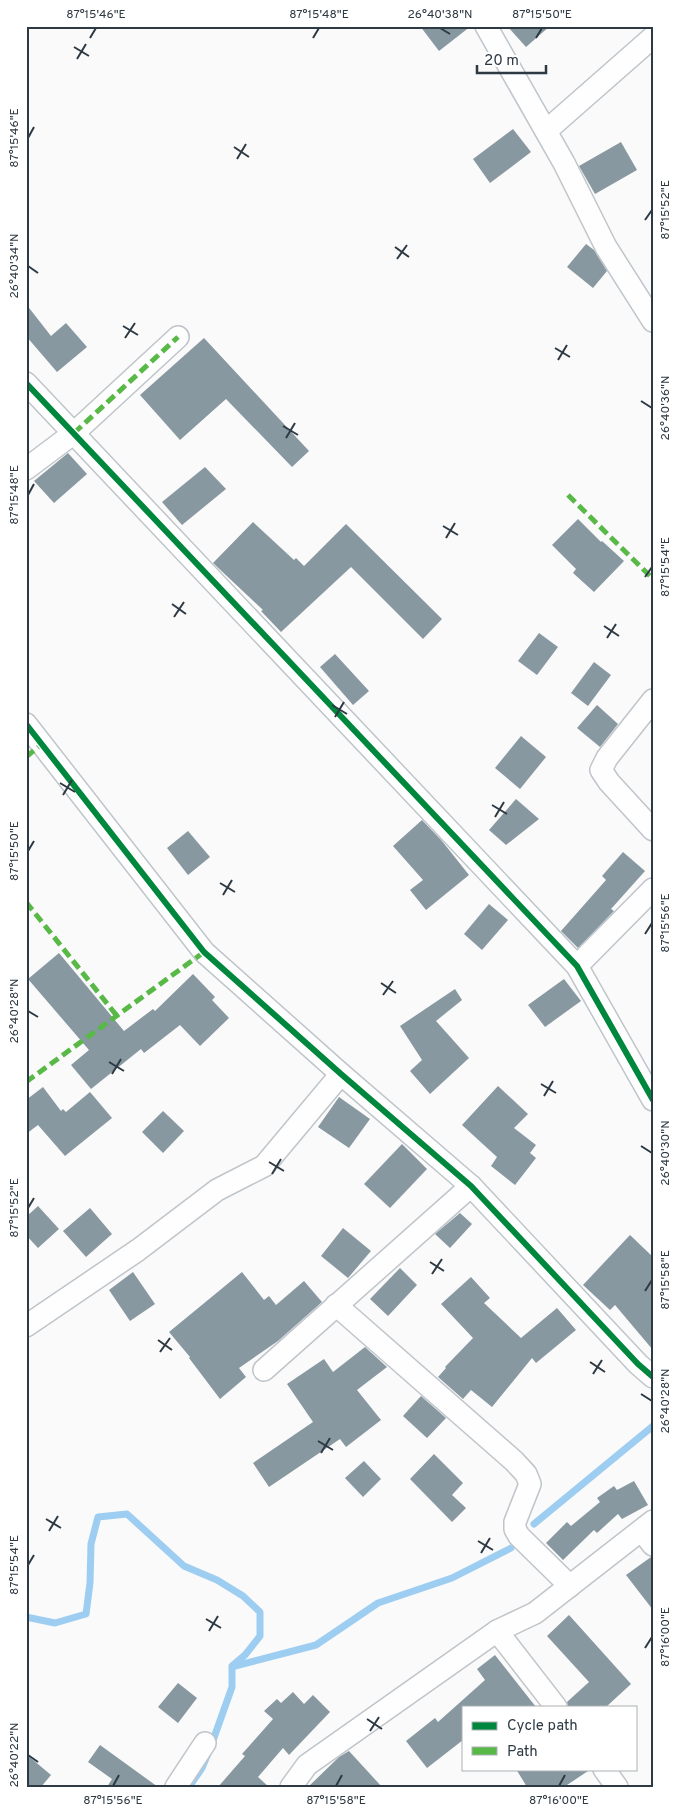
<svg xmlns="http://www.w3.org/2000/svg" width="679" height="1813" viewBox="0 0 679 1813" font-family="Overpass,sans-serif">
	<rect width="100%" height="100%" fill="#fafafa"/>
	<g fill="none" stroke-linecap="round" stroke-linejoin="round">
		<g stroke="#9ecdf2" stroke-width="7">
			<polyline points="534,1524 653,1426"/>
			<polyline points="26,1617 55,1623 86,1614 90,1583 91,1544 98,1517 127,1514 184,1566 217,1580 243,1596 260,1612 260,1636 245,1655 232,1666 232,1687 211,1746"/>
			<polyline points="235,1666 316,1645 378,1603 452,1578 511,1548"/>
			<polyline points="189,1787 202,1768 207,1756"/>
		</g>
	</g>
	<g fill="#8898a0">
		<polygon points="420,26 471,26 439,51"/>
		<polygon points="507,26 550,26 526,47"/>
		<polygon points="513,129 531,152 490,183 473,159"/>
		<polygon points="621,142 637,170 595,194 579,166"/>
		<polygon points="586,244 594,250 607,271 593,288 567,267"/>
		<polygon points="26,304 51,336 66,323 87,347 57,372 26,336"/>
		<polygon points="204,338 309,451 292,467 226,399 180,440 140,395"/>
		<polygon points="68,453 87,474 54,503 34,481"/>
		<polygon points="205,467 226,489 182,525 162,502"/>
		<polygon points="578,519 601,542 602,541 624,561 594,592 573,573 576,569 552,545"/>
		<polygon points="253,522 294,560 296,558 304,566 346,524 442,619 423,639 351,567 281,632 261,611 263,610 213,563"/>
		<polygon points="539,633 558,647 537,675 518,661"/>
		<polygon points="335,654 369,691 353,705 320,667"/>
		<polygon points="594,662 611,675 588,706 571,693"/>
		<polygon points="597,705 618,724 600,747 577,728"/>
		<polygon points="521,736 546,757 520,789 495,768"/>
		<polygon points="516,799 539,819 506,845 489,830"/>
		<polygon points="422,820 442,841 469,875 426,910 410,890 423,880 393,846"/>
		<polygon points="188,831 210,857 188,875 167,848"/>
		<polygon points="623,852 645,871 611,909 614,911 578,948 561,931 606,880 602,876"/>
		<polygon points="489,904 508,920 482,950 464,934"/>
		<polygon points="59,953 124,1031 153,1009 155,1011 193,974 215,997 212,1000 229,1018 200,1046 180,1025 144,1053 141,1049 91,1089 71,1065 89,1050 28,979"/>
		<polygon points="564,979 581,1001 545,1027 528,1005"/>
		<polygon points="455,989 462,1000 436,1021 469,1058 430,1094 410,1071 422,1060 400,1026"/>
		<polygon points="498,1086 528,1114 514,1128 536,1145 530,1153 536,1158 515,1185 491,1166 497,1157 462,1125"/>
		<polygon points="43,1087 61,1111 63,1109 66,1112 90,1092 112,1118 65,1156 38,1125 26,1134 26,1100"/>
		<polygon points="339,1097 370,1119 349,1148 318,1127"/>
		<polygon points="163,1111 184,1131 163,1153 142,1132"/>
		<polygon points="402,1144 427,1169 390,1208 364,1184"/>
		<polygon points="38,1206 59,1229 38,1248 26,1235 26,1217"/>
		<polygon points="90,1208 112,1234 86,1257 63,1231"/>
		<polygon points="460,1213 472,1224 450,1248 435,1234"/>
		<polygon points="343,1228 371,1251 348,1278 321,1256"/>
		<polygon points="630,1235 653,1257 653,1350 615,1305 610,1310 583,1285"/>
		<polygon points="400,1268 417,1285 388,1316 370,1299"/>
		<polygon points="133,1272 155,1304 130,1321 109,1290"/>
		<polygon points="242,1272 264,1300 269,1296 276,1305 304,1281 322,1302 278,1341 239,1368 246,1377 220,1399 189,1358 190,1357 169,1332"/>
		<polygon points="471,1277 490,1298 484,1303 521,1338 557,1308 576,1330 536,1363 532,1358 492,1407 471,1390 463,1399 438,1377 446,1368 445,1367 473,1338 441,1304"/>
		<polygon points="365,1347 387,1367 357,1390 381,1420 346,1447 340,1439 269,1487 253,1463 313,1422 287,1384 324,1359 333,1372"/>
		<polygon points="421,1396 446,1418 427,1438 403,1416"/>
		<polygon points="434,1454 463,1483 452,1495 466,1508 452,1522 410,1479"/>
		<polygon points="364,1461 381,1479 363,1497 345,1478"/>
		<polygon points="634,1481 648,1505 622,1519 618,1514 597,1533 594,1530 563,1560 546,1543 567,1522 571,1526 600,1502 597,1498 614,1486 617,1490"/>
		<polygon points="651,1557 653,1557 653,1610 626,1575"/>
		<polygon points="569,1615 631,1684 606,1707 568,1707 567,1702 589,1682 547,1636"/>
		<polygon points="495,1655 536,1707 463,1707 463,1740 427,1768 406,1741 435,1718 438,1722 485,1680 477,1669"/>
		<polygon points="178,1683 197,1698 178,1723 158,1707"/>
		<polygon points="293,1692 304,1704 313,1695 330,1712 289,1755 283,1748 258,1777 269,1787 218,1787 245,1756 242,1754 273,1719 264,1711 277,1699 281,1703"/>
		<polygon points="100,1745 158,1787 107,1787 112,1779 88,1762"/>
		<polygon points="349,1751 382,1787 308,1787 339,1757"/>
		<polygon points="26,1754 51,1775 41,1787 26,1787"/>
		<polygon points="516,1769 591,1769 564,1787 527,1787"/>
	</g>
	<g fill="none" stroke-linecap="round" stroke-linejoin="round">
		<g stroke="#bfc5ca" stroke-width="24">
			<g id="street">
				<polyline points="486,26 564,163 606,247 653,321"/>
				<polyline points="546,131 653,37"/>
				<polyline points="26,383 577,966 653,1100"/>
				<polyline points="26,469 74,433 178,337"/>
				<polyline points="653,700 607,758 601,770 609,782 653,830"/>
				<polyline points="26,724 204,952 341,1074 471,1186 638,1364 653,1377"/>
				<polyline points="577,966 653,889"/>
				<polyline points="336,1305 514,1461 526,1474 530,1484 515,1522 515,1529 519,1536 570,1586"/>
				<polyline points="26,1326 138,1250 217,1190 264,1166 341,1074"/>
				<polyline points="264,1370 471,1186"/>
				<polyline points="642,1531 653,1545"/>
				<polyline points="497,1631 556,1707"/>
				<polyline points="604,1769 617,1787"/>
				<polyline points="176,1787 205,1743"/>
				<polyline points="291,1787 307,1765 497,1631 535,1613 653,1521"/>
			</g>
		</g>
		<use href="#street" stroke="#fefefe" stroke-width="21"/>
		<g stroke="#58b947" stroke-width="5" stroke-dasharray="10 5" stroke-linecap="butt">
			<polyline points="74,433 178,337"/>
			<polyline points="568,495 653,579"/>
			<polyline points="26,757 43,743"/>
			<polyline points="26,902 117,1016"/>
			<polyline points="26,1082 204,952"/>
		</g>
		<g stroke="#fff" stroke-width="9">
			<g id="cycleway">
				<polyline points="26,383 577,966 653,1100"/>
				<polyline points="26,724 204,952 341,1074 471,1186 638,1364 653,1377"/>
			</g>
		</g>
		<use href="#cycleway" stroke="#00873e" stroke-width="6"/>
	</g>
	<path fill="none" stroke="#2d3943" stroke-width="2" d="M440,28L450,34M90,38L96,28M313,38L319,28M536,38L542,28M74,47L89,56M77,59L86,44M28,138L34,127M234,147L249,157M237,159L246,144M645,220L652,210M395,247L409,257M397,259L407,245M28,266L38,273M123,326L138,335M125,338L135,323M555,348L570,357M558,360L567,345M641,401L652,408M283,426L298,435M286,438L295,423M28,495L34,484M443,526L458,535M446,538L455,523M645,577L652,567M172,604L186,614M174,617L184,602M604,626L619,636M607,638L616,624M332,705L347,714M335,717L344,702M60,783L75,792M63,795L72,780M492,805L507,814M495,817L504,802M28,851L34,841M220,883L235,892M223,895L232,880M645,934L652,923M381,983L396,993M383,995L393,981M28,1011L38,1017M109,1062L124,1071M112,1074L121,1059M541,1084L556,1093M544,1096L553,1081M641,1146L652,1153M269,1162L284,1171M272,1174L281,1159M28,1208L34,1198M430,1262L444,1271M432,1274L442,1259M645,1291L652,1280M158,1340L172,1350M160,1352L170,1338M590,1362L605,1372M593,1374L602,1360M641,1394L652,1401M318,1441L333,1450M321,1453L330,1438M46,1519L61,1528M49,1531L58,1516M478,1541L493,1550M481,1553L490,1538M28,1565L34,1555M206,1619L221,1628M209,1631L218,1616M645,1648L652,1637M367,1719L382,1729M370,1731L379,1717M28,1755L38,1762M113,1786L119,1775M336,1786L342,1775M559,1786L565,1775"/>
	<rect width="679" height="1813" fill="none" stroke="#ffffff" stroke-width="55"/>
	<rect x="462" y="1706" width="175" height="65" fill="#ffffff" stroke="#abb0b4"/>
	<rect x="472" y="1722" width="25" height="8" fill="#00873e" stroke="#abb0b4"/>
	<text x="507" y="1730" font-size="15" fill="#2d3943">Cycle path</text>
	<rect x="472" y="1747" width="25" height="8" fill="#58b947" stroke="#abb0b4"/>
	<text x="507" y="1756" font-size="15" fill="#2d3943">Path</text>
	<path d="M477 65v8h69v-8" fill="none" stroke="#2d3943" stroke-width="2.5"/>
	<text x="484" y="65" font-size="15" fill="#2d3943" stroke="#ffffff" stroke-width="4" paint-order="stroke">20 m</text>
	<rect x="28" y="28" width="624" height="1758" fill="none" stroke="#2d3943" stroke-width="2"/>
	<g font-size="12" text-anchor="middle" fill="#2d3943">
		<text x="96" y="18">87°15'46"E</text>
		<text x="319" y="18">87°15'48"E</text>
		<text x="440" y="18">26°40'38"N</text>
		<text x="542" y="18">87°15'50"E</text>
		<text transform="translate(14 138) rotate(-90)" y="4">87°15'46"E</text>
		<text transform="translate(665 210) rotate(-90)" y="4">87°15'52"E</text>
		<text transform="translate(14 266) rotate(-90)" y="4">26°40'34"N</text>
		<text transform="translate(665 408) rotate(-90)" y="4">26°40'36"N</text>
		<text transform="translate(14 495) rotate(-90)" y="4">87°15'48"E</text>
		<text transform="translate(665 567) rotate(-90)" y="4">87°15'54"E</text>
		<text transform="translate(14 851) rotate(-90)" y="4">87°15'50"E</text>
		<text transform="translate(665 923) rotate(-90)" y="4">87°15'56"E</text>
		<text transform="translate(14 1011) rotate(-90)" y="4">26°40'28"N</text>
		<text transform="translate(665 1153) rotate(-90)" y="4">26°40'30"N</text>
		<text transform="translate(14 1208) rotate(-90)" y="4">87°15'52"E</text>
		<text transform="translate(665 1280) rotate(-90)" y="4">87°15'58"E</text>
		<text transform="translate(665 1401) rotate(-90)" y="4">26°40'28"N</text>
		<text transform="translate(14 1565) rotate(-90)" y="4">87°15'54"E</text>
		<text transform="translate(665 1637) rotate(-90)" y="4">87°16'00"E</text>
		<text transform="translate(14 1755) rotate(-90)" y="4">26°40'22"N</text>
		<text x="113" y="1804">87°15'56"E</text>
		<text x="336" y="1804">87°15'58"E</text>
		<text x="559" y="1804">87°16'00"E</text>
	</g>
</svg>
